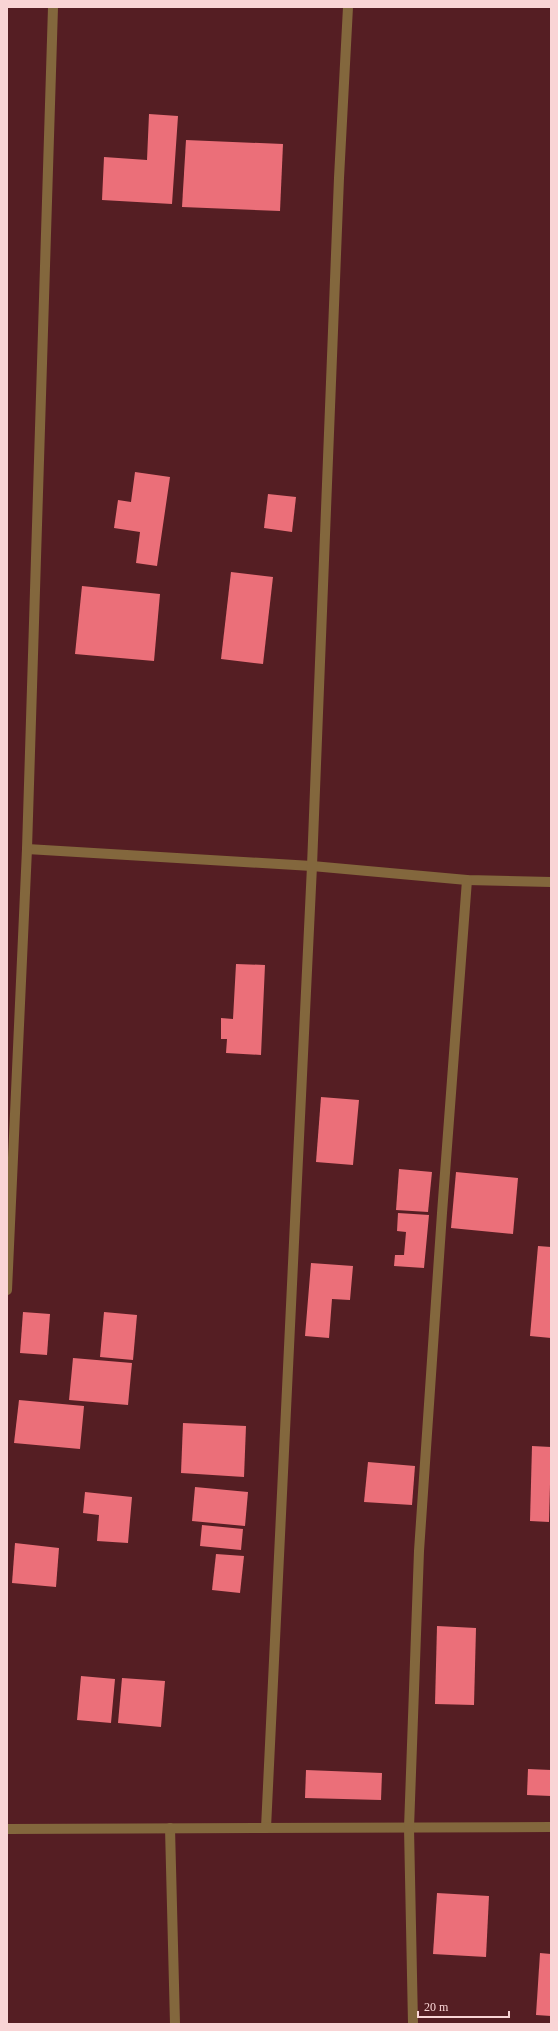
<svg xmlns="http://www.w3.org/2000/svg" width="558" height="2031" viewBox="0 0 558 2031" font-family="'Times New Roman',serif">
	<rect width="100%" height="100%" fill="#551e23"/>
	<g fill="#eb6f79">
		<polygon points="149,114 178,116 172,204 102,200 104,157 147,160"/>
		<polygon points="186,140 283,144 280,211 182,207"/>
		<polygon points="135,472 170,477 157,566 136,563 140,532 114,528 118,500 131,502"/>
		<polygon points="268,494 296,497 292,532 264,528"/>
		<polygon points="231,572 273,577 263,664 221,659"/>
		<polygon points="82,586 160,594 154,661 75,654"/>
		<polygon points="236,964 265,965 261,1055 226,1053 227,1039 221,1039 221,1018 233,1019"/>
		<polygon points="321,1097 359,1100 353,1165 316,1162"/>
		<polygon points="399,1169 432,1172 428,1212 396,1210"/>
		<polygon points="456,1172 518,1178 513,1234 451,1228"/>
		<polygon points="398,1213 429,1215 424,1268 394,1266 395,1255 404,1255 406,1232 397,1231"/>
		<polygon points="538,1246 551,1247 551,1338 530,1336"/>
		<polygon points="311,1263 353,1266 350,1300 332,1299 329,1338 305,1336"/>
		<polygon points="23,1312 50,1314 47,1355 20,1353"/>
		<polygon points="104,1312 137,1315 133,1360 100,1357"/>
		<polygon points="73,1358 132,1363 128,1405 69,1400"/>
		<polygon points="19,1400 84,1406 80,1449 14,1443"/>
		<polygon points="183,1423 246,1426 244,1477 181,1473"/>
		<polygon points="532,1446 551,1447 549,1522 530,1521"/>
		<polygon points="368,1462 415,1466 412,1505 364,1502"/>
		<polygon points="195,1487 248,1492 245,1526 192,1521"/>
		<polygon points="85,1492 132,1497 128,1543 97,1541 99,1515 83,1513"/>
		<polygon points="202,1525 243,1529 241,1550 200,1546"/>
		<polygon points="15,1543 59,1548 56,1587 12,1583"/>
		<polygon points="216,1554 244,1556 240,1593 212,1590"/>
		<polygon points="437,1626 476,1628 474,1705 435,1704"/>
		<polygon points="81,1676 115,1679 111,1723 77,1720"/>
		<polygon points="122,1678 165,1681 161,1727 118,1723"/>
		<polygon points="528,1769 551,1770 551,1796 527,1795"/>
		<polygon points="306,1770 382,1773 381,1800 305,1798"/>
		<polygon points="437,1893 489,1896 486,1957 433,1954"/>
		<polygon points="540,1953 551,1954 551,2016 536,2015"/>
	</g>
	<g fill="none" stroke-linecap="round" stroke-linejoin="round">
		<g stroke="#83673d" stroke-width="10">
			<polyline points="27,849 312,866 467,880 551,882"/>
			<polyline points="7,1290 27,849 53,7"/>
			<polyline points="170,1828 175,2024"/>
			<polyline points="266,1828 312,866 339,178 348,7"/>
			<polyline points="7,1829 551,1827"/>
			<polyline points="413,2024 409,1828 419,1551 442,1213 467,880"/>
		</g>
	</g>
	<rect width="558" height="2031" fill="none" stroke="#f9d4d5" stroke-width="16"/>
	<path d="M418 2011v6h91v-6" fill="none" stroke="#f9d4d5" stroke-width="2"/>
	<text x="424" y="2011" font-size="12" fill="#f9d4d5" stroke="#551e23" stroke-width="3" paint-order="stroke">20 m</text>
</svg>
